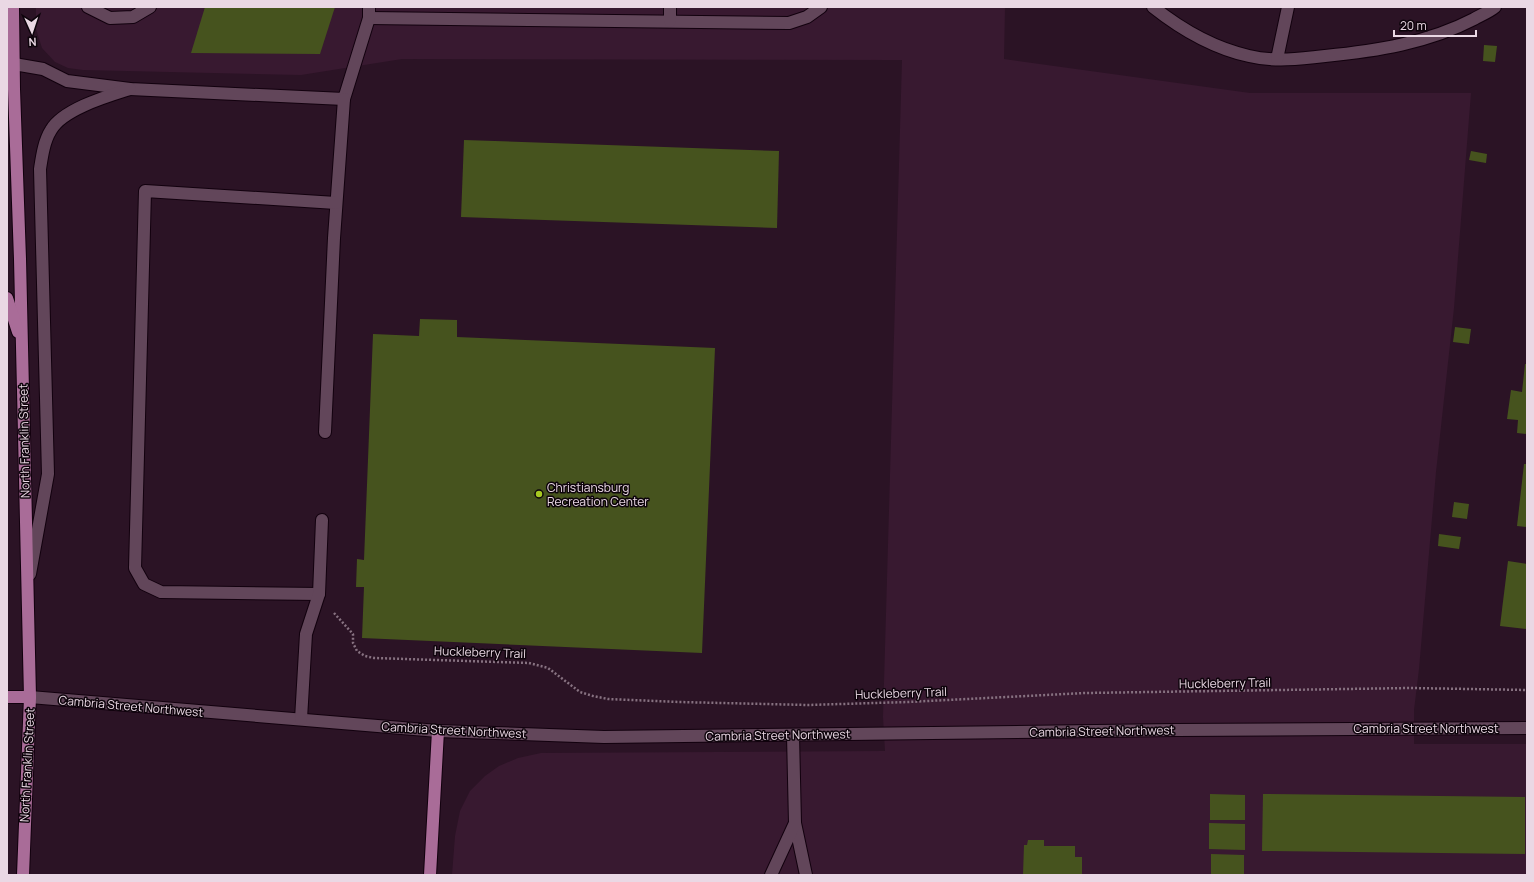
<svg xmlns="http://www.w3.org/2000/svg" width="1534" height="882" viewBox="0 0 1534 882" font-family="Manrope,sans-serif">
	<rect width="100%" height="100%" fill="#2b1325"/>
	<polygon fill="#381930" points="36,7 1005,7 1004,59 1250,93 1471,93 1454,308 1436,472 1419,669 1414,710 1414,744 1527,744 1527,875 452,875 455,836 460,811 470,791 485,776 499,766 518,758 541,753 885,751 883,717 902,60 402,59 301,75 83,70 68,68 55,62 42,48 36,29"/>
	<g fill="#46531e">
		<polygon points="205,7 335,7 320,54 191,53"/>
		<polygon points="1484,45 1497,46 1495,62 1483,61"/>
		<polygon points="464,140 779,151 777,228 461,217"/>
		<polygon points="1471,151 1487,154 1486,163 1469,160"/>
		<polygon points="420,319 457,320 457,337 715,348 702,653 362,638 364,587 356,587 357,559 364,560 373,334 419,336"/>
		<polygon points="1455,327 1471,329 1469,344 1453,342"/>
		<polygon points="1525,364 1527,364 1527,434 1517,433 1518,420 1507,419 1511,390 1522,392"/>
		<polygon points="1524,464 1527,464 1527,527 1517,526"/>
		<polygon points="1454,502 1469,504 1467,519 1452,517"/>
		<polygon points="1439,534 1461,537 1459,549 1438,546"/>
		<polygon points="1508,561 1527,564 1527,629 1500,626"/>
		<polygon points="1210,794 1245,795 1245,820 1210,820"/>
		<polygon points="1263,794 1525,797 1525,854 1262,851"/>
		<polygon points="1209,823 1245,824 1245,850 1209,849"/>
		<polygon points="1028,840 1044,840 1044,846 1075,846 1075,857 1082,857 1082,875 1023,875 1024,845 1027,845"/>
		<polygon points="1211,854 1244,855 1244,875 1211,875"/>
	</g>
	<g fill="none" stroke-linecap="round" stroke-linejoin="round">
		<g stroke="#12010e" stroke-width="14">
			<g id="minor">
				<polyline points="88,7 110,18 133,17 150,7"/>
				<path d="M1153,7C1182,30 1213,48 1249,56C1273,62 1301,59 1325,56C1376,51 1428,43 1474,19C1481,15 1489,12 1495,7"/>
				<polyline points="369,18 789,23 807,17 821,7"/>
				<polyline points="670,21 670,7"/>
				<polyline points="1277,59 1288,7"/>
				<polyline points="14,64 43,69 67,81 130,89 344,99 369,18 369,7"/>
				<polyline points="325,432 334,238 344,99"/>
				<path d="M30,574L48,474L40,169C42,156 44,141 51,130C63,109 108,96 130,89"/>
				<polyline points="319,594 161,592 144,584 135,568 145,191 336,203"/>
				<polyline points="30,697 438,731 604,737 1176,730 1527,728"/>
				<polyline points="301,719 306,634 319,594 322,520"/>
				<polyline points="795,823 806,875"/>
				<polyline points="771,875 795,823 793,735"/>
			</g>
		</g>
		<g stroke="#12010e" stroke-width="14">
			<g id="major">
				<polyline points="13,7 14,89 20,259 30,697 23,875"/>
				<polyline points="7,298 18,332"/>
				<polyline points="7,697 30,697"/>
				<polyline points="430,875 438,731"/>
			</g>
		</g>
		<polyline stroke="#877281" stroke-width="2.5" stroke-dasharray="2 2" stroke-linecap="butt" points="334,613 353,634 353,643 357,651 365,656 374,658 529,663 548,668 580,692 593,696 608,699 679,702 808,705 908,702 1085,693 1411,688 1527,690"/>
		<use href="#minor" stroke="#62465a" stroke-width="12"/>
		<use href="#major" stroke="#a96c98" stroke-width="12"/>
	</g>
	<circle fill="#a6c821" stroke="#0d040b" stroke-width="1.5" cx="539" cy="494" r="4"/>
	<g text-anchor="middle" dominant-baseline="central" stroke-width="3" stroke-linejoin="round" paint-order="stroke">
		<g font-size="12" fill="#ead8e4" stroke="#0d040b">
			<text transform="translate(24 441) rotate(-91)">North Franklin Street</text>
			<text transform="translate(480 652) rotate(2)">Huckleberry Trail</text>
			<text transform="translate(1225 683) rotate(-1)">Huckleberry Trail</text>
			<text transform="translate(901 693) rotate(-2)">Huckleberry Trail</text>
			<text transform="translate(131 706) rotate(5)">Cambria Street Northwest</text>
			<text x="1426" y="728">Cambria Street Northwest</text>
			<text transform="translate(454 730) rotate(3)">Cambria Street Northwest</text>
			<text transform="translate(1102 731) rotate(-1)">Cambria Street Northwest</text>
			<text transform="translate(778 735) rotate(-1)">Cambria Street Northwest</text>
			<text transform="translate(27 765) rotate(-87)">North Franklin Street</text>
		</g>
		<g font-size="12" fill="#ead8e4" stroke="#0d040b" text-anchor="start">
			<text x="547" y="487">Christiansburg<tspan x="547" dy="14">Recreation Center</tspan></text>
		</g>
	</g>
	<rect width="1534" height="882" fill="none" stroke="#ead8e4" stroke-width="16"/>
	<g transform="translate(32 32) rotate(177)" stroke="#0d040b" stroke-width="3" paint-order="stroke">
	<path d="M0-3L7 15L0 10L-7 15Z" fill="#ead8e4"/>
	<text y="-6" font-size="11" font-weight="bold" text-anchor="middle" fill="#ead8e4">N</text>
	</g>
	<path d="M1394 30v6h82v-6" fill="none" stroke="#ead8e4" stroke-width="2"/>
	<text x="1400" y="30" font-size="12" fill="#ead8e4" stroke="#0d040b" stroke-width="3" paint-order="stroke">20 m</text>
</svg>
